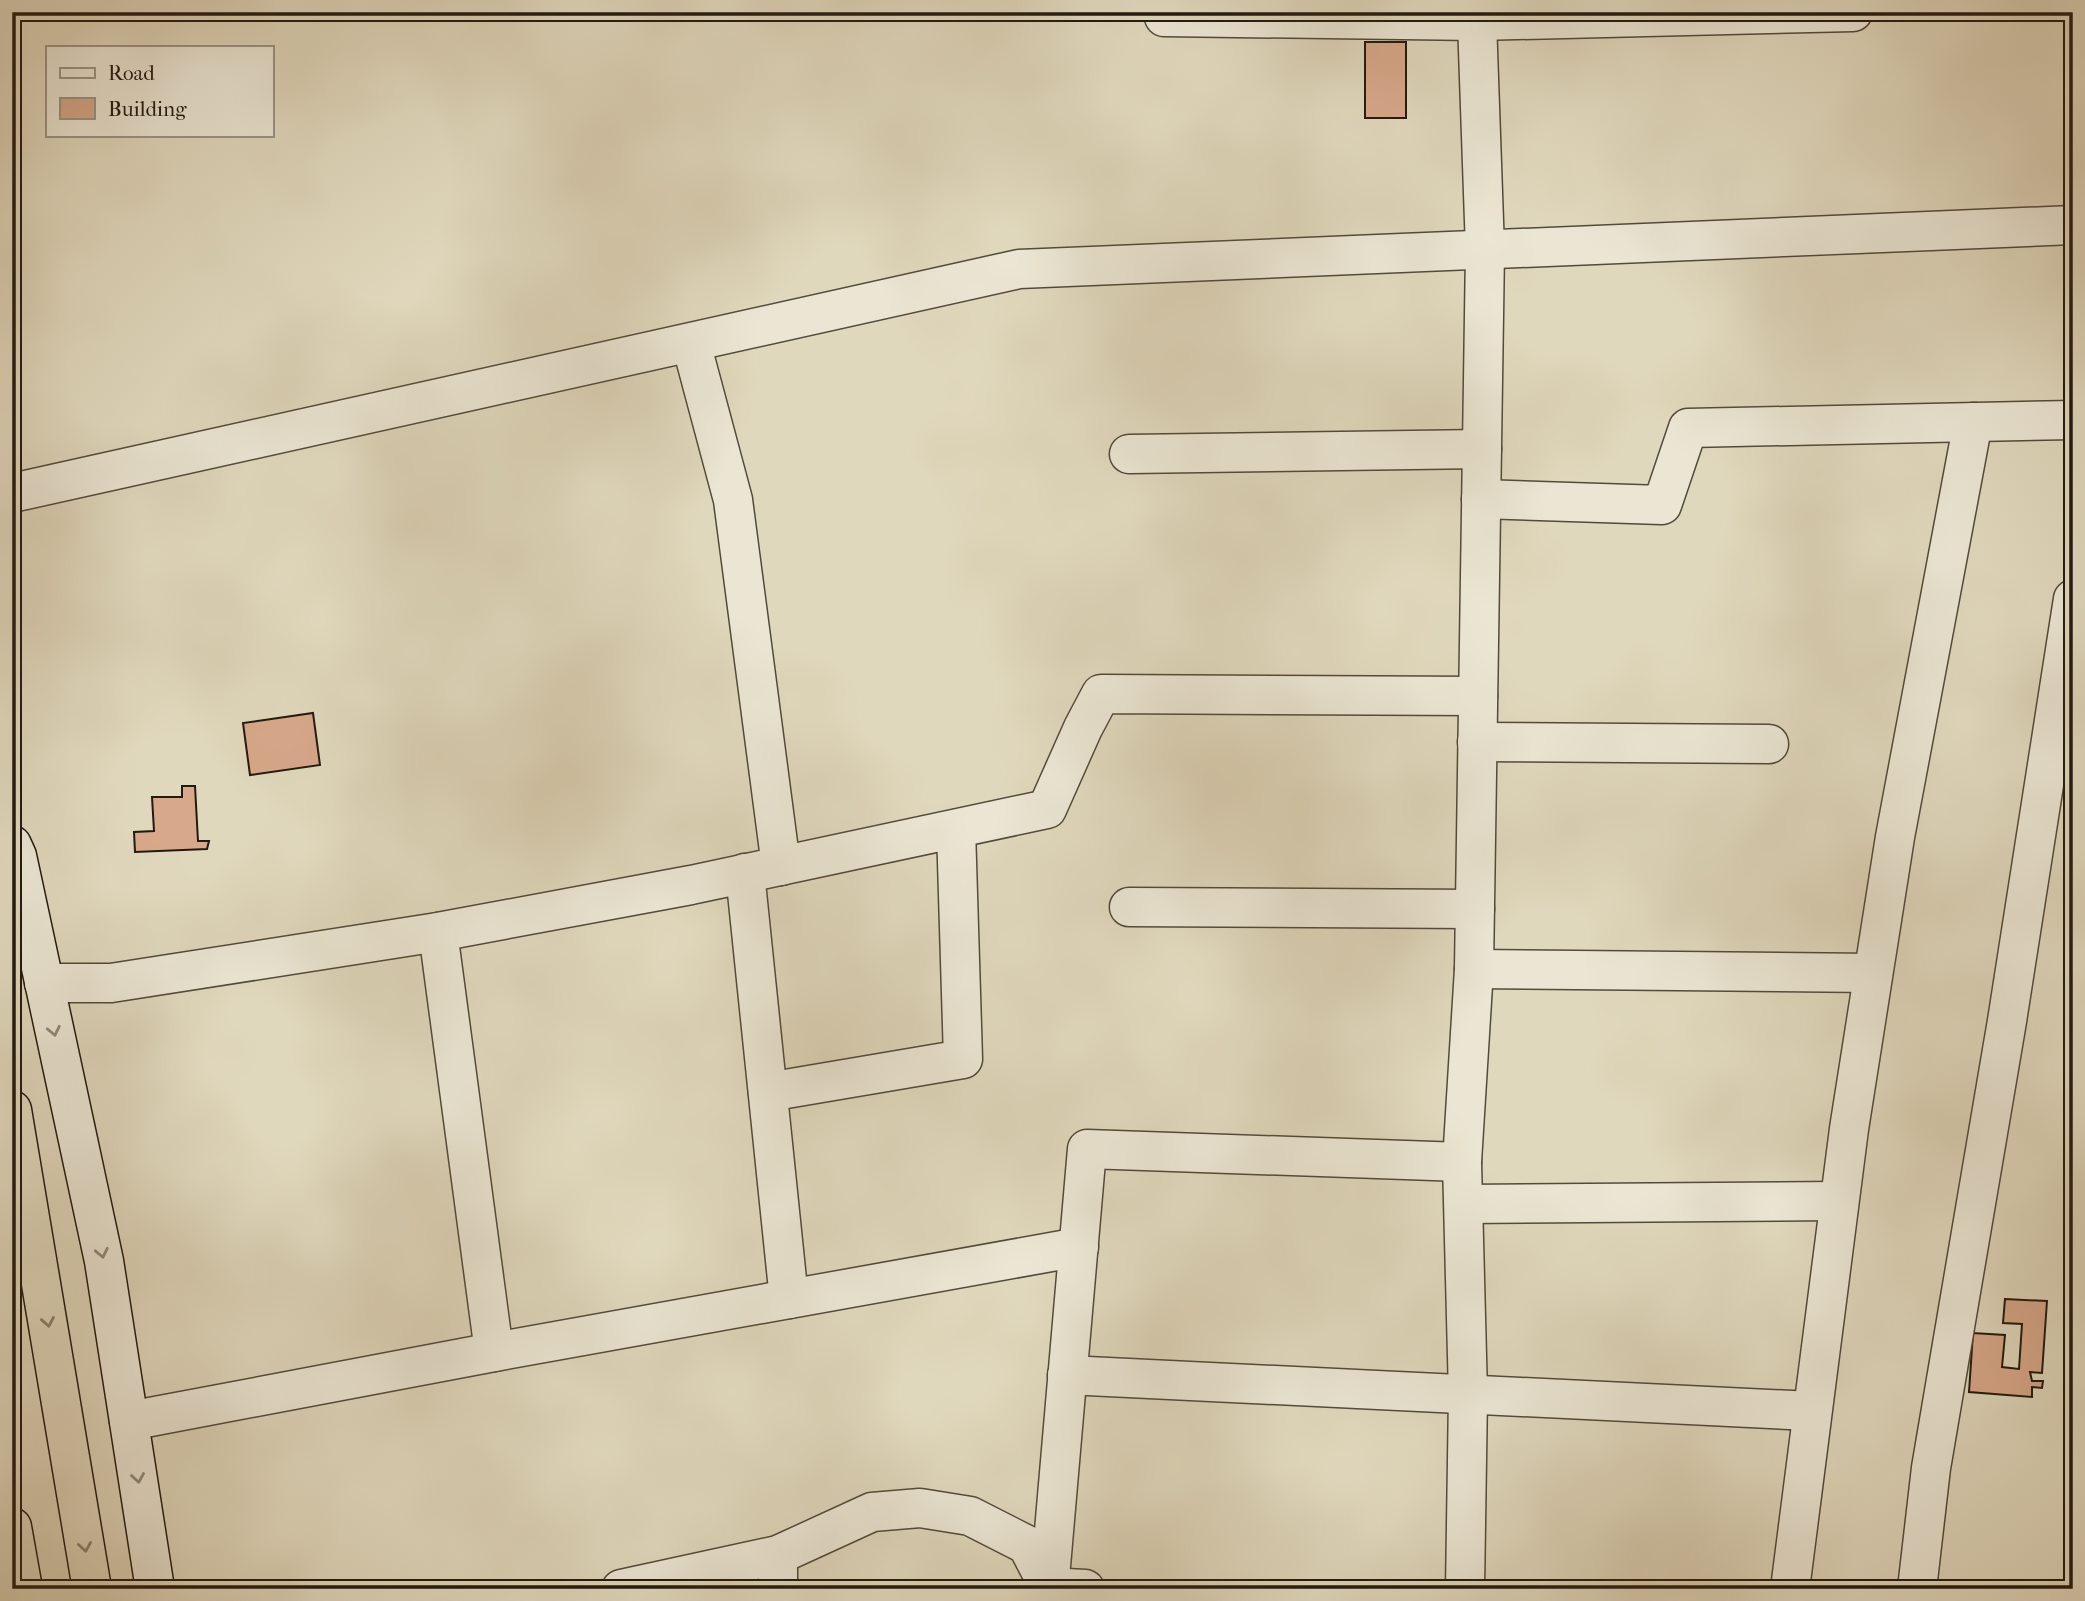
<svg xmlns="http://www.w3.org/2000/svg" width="2085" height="1601" viewBox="0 0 2085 1601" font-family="'IM FELL French Canon',serif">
	<rect width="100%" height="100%" fill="#e0d8bd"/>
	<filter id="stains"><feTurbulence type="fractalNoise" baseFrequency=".00286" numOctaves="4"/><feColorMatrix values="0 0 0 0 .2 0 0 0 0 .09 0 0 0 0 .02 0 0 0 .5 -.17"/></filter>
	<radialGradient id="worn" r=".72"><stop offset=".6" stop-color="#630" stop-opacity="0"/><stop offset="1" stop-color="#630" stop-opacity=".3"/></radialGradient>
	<g fill="#d7a88a" stroke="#221a10" stroke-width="2">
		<rect x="1365" y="42" width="41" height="76"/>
		<polygon points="313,713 320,765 250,775 243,723"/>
		<polygon points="182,786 195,786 198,841 209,841 207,849 135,852 134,832 154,831 152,797 182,797"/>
		<polygon points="2005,1299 2047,1301 2042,1373 2030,1372 2032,1381 2043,1381 2042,1388 2032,1387 2032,1397 1969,1392 1973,1333 2005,1335 2002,1367 2019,1369 2022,1324 2003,1323"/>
	</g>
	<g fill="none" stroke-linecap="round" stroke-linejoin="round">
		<g stroke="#524a3b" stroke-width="41">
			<g id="street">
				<polyline points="1164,17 1477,21 1853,12"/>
				<polyline points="691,343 733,500 781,866"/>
				<polyline points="1129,454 1482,449"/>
				<polyline points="12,493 1019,269 2073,225"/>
				<polyline points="1481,499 1662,505 1688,428 2073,420"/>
				<polyline points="1477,742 1769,744"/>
				<polyline points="745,873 789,1299"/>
				<polyline points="1129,907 1475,909"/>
				<polyline points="438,932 494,1352"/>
				<polyline points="1474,969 1873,973"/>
				<polyline points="44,983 111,983 438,932 691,885 1047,809 1083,728 1101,694 1478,696"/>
				<polyline points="768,1092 963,1059 956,829"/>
				<polyline points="1465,1204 1839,1201"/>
				<polyline points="1067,1375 1812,1411"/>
				<polyline points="129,1421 494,1352 1079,1247"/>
				<polyline points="778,1555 778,1589"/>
				<polyline points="621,1589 778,1555 872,1512 920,1508 970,1516 1027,1545 1049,1587 1085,1589"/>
				<polyline points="1049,1589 1087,1149 1462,1162"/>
				<polyline points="1465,1589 1468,1395 1462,1162 1474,969 1485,250 1477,21"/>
				<polyline points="1790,1589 1849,1129 1895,837 1973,422"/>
				<polyline points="1917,1589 1931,1468 2007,1021 2073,599"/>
			</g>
		</g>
		<g stroke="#221a10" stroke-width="41">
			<polyline id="secondary" points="12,845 17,856 104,1261 155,1589"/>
		</g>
		<g stroke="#221a10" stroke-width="41">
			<g id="highway">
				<polyline points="12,1110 92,1589"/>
				<polyline points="12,1527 23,1589"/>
			</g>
		</g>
		<use href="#street" stroke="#ebe6d4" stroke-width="38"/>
		<use href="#secondary" stroke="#ebe6d4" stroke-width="38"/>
		<use href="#highway" stroke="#e0d8bd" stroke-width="38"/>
	</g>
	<defs><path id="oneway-chevron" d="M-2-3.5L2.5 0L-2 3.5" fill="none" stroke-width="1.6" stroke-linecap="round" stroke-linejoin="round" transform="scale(1.75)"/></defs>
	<g stroke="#918a7c">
		<use href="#oneway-chevron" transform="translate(54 1031) rotate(78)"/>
		<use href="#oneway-chevron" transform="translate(102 1253) rotate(78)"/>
		<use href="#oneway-chevron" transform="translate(138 1478) rotate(81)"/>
	</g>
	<g stroke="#8a826f">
		<use href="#oneway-chevron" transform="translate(48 1322) rotate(80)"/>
		<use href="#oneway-chevron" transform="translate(85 1547) rotate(81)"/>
	</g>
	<rect width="2085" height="1601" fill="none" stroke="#e0d8bd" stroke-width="42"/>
	<rect x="14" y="14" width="2057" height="1573" fill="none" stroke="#221a10" stroke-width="3.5"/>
	<rect x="21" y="21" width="2043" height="1559" fill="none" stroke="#221a10" stroke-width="2"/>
	<rect x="46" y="46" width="228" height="91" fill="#ebe6d4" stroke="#9b9486" stroke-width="2"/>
	<rect x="60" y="68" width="35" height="10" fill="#ebe6d4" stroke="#9b9486" stroke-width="2"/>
	<text x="108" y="80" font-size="21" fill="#221a10">Road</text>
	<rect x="60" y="98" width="35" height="21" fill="#d7a88a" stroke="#9b9486" stroke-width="2"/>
	<text x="108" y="116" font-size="21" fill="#221a10">Building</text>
	<rect width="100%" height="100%" filter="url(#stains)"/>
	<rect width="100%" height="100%" fill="url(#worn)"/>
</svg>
